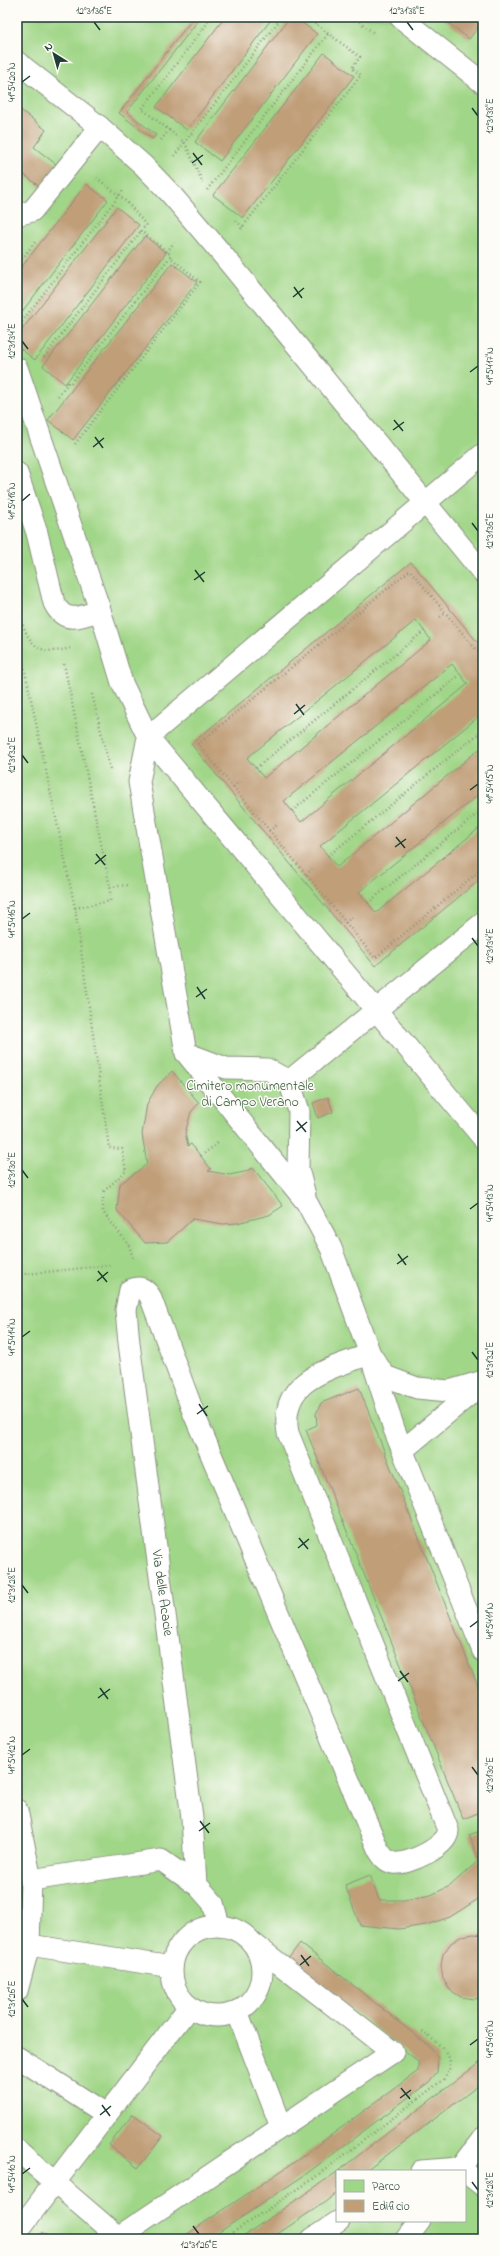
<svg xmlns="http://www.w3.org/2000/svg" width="500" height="2256" viewBox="0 0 500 2256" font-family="'Indie Flower',sans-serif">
	<rect width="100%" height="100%" fill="#fdfcf7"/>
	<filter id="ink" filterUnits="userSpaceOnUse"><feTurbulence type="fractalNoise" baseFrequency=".025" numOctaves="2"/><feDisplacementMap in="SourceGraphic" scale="8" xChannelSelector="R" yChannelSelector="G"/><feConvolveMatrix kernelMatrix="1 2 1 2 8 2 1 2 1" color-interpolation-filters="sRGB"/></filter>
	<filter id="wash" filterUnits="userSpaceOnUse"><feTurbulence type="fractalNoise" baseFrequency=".012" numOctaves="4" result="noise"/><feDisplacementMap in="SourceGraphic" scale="16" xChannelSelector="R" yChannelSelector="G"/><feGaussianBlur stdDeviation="0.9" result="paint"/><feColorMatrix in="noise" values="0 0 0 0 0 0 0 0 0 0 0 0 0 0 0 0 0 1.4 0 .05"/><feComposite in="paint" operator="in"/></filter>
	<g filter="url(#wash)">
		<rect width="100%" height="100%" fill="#f6e4cc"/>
		<path fill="#a0d687" stroke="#608a5e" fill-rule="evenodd" d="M17,17H483V2239H17ZM337,2171H465V2221H337Z"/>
		<g id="blocks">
			<g fill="#c09e78" fill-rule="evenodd">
				<polygon points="194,17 201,17 127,112 156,135 152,139 119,113"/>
				<polygon points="225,17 273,17 187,130 156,107"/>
				<polygon points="290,17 295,17 317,34 220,161 195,142"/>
				<polygon points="441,17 483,17 483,21 469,39"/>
				<polygon points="324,53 354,76 243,218 213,195"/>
				<polygon points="17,107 46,130 34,147 57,165 40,187 17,169"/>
				<polygon points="86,184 108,200 17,318 17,273"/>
				<polygon points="117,207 139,225 35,360 17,346 17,336"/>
				<polygon points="145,236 166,253 65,384 43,366"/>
				<polygon points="172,263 197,282 73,440 48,420"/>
				<path d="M411,562L483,649V713L320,846L337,867L483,746V791L359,892L376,913L483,825V877L375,966L191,744ZM416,620L431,640L264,778L247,758ZM452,664L468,684L301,822L284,801Z"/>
				<polygon points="172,1071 199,1103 191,1112 185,1133 188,1146 191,1144 211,1169 208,1171 230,1175 244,1172 253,1168 283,1206 269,1215 237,1223 223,1224 193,1219 167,1242 145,1243 117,1210 120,1184 147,1164 142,1134 147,1104 157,1086"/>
				<polygon points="328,1097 333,1112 318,1118 313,1103"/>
				<polygon points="359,1388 483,1699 483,1811 463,1819 306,1430 317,1425 316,1414 321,1403"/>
				<polygon points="483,1830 483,1896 450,1917 426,1925 399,1929 360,1925 345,1885 370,1875 379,1900 404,1900 431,1895 450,1886 479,1860 469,1835"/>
				<polygon points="474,1934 483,1935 483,1998 474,1999 461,1997 450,1990 443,1979 441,1966 443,1954 451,1943 462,1936"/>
				<polygon points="300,1943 429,2046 438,2058 437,2072 429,2082 306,2174 209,2239 180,2239 296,2161 418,2071 418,2061 288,1959"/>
				<polygon points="483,2060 483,2082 366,2171 338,2171"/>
				<polygon points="133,2114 163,2136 138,2168 109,2145"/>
				<polygon points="337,2172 337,2193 325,2202 270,2239 239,2239"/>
				<polygon points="43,2232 52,2239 38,2239"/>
			</g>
		</g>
	</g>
	<g filter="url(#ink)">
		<use href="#blocks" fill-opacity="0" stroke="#8a9080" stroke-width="1"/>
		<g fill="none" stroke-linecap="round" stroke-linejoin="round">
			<g stroke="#8a9080" stroke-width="23">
				<g id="lane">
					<polyline points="400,17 483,83"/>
					<polyline points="17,62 100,127 143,165 170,193 222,254 483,573"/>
					<polyline points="17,215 32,211 100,127"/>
					<polyline points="17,368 100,610 122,683 148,737 139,782 186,1053"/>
					<polyline points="483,454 148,737 483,1138"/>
					<path d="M17,473L37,533L54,603C65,625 81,617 100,610"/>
					<polyline points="483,923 289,1081 267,1069 226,1068 186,1053 307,1203 331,1248 370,1354 385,1376 417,1388 449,1391 483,1381"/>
					<polyline points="289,1081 299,1111 298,1169 305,1195"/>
					<polyline points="403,1450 481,1385"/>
					<polyline points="17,1810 31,1880 29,1945 17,1991"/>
					<polyline points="31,1880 161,1860 198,1886 213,1903 219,1925"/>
					<path d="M196,1884L192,1818L129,1343L126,1310L130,1290C140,1286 144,1288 150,1296L194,1414L378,1849C382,1856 386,1862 394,1863C408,1865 449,1846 448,1830L288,1433C278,1379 330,1369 370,1354L394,1429L483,1651"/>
					<circle cx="217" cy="1971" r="45"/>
					<polyline points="29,1945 172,1967"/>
					<polyline points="237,2011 281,2127"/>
					<polyline points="17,2057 106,2114"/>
					<polyline points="17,2150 118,2237 393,2052 254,1944"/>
					<polyline points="421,2171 460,2168 463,2171"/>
					<polyline points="458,2171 483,2138"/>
					<polyline points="465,2172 483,2186"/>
					<polyline points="17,2232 189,2007"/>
					<polyline points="312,2239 339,2221"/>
					<polyline points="406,2239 420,2221"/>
				</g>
			</g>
			<g stroke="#8a9080" stroke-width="2.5" stroke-dasharray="1 3" stroke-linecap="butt">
				<polyline points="353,17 375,34"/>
				<polyline points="316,25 321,17"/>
				<polyline points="477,113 483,117"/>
				<polyline points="169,130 185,143 203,183"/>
				<polyline points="161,140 169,130 142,109 212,17"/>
				<polyline points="174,156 282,17"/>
				<polyline points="207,190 328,34"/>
				<polyline points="236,221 243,227"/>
				<polyline points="241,229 361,75 352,68 360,57 306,17"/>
				<polyline points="167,252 174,242"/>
				<polyline points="17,265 35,242"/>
				<polyline points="17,328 124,189"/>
				<polyline points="44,357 141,231"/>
				<polyline points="58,396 68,383 70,384 170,257"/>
				<polyline points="75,444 200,282 170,257 171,255 141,231 146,225 127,202 97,178"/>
				<polyline points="17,615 17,621"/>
				<polyline points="440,617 446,613"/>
				<path d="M18,621L21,620C30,647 41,656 70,648"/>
				<polyline points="17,633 75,908 109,1148 122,1149 126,1171 103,1192 103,1212 129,1245 133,1259"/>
				<polyline points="483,658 410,570 198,744 375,958 483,868"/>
				<polyline points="477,661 482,656"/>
				<polyline points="64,664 110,887 127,885"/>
				<polyline points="92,694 110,769"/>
				<polyline points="256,768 424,631"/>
				<polyline points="233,787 240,781"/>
				<polyline points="292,811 460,675"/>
				<polyline points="269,831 277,825"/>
				<polyline points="328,856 483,730"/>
				<polyline points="306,875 312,869"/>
				<polyline points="368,903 483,809"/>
				<polyline points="75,908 110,901 110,887"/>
				<polyline points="345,923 352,917"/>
				<polyline points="201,1156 219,1142"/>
				<polyline points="17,1275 112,1265"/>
				<path d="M223,2239L310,2181L444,2079C461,2056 438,2044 421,2031"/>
			</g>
			<use href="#lane" stroke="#fff" stroke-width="21"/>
		</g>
	</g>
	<path fill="none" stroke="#1f3d34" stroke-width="1.5" d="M94,22L100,30M407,22L413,30M22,82L30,76M472,108L478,116M193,153L202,165M192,163L203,155M294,287L302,298M293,297L304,288M22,341L28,349M470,372L478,366M394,420L403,431M393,430L404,422M95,437L103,448M93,447L104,438M22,501L30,494M472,523L478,531M195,570L204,582M194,580L205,572M296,704L304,715M294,714L305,705M22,755L28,763M470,790L478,784M396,837L405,848M395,847L406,839M96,854L105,865M95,864L106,855M22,919L30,913M472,938L478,946M197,987L205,999M196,997L207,989M297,1121L306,1132M296,1131L307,1122M22,1170L28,1178M470,1209L478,1203M398,1254L406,1265M397,1264L408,1256M98,1271L107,1282M97,1281L108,1272M22,1337L30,1331M472,1352L478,1360M199,1404L207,1416M197,1414L208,1406M299,1538L308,1549M298,1548L309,1539M22,1585L28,1593M470,1627L478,1621M400,1671L408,1682M398,1681L409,1673M100,1688L108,1699M98,1698L110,1689M22,1755L30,1749M472,1767L478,1775M200,1821L209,1833M199,1831L210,1823M301,1955L309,1966M300,1965L311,1956M22,1999L28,2007M470,2045L478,2039M401,2088L410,2099M400,2098L411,2090M102,2105L110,2116M100,2115L111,2106M22,2174L30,2168M472,2182L478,2190M193,2226L199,2234"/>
	<g text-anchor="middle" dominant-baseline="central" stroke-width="3" stroke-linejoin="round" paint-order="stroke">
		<g font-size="14" fill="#3f6349" stroke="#fdfcf7">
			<text x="250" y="1086">Cimitero monumentale<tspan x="250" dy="16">di Campo Verano</tspan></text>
		</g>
		<g font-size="14" fill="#1f3d34" stroke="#fdfcf7">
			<text transform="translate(162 1593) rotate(82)">Via delle Acacie</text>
		</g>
	</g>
	<rect width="500" height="2256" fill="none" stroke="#fdfcf7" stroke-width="44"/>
	<rect x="336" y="2170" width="130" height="52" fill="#fdfcf7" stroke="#a4b0a9"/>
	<rect x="344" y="2180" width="20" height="12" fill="#a0d687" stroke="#a4b0a9"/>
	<text x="372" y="2190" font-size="12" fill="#1f3d34">Parco</text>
	<rect x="344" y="2200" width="20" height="12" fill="#c09e78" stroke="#a4b0a9"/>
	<text x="372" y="2210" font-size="12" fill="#1f3d34">Edificio</text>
	<g transform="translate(54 54) rotate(323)" stroke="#fdfcf7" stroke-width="3" paint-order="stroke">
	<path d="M0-3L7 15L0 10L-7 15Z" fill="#1f3d34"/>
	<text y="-6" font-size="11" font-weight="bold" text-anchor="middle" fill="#1f3d34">N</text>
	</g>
	<rect x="22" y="22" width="456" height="2212" fill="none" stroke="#1f3d34" stroke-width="1.5"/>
	<g font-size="10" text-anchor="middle" fill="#1f3d34">
		<text x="94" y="14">12°31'36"E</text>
		<text x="407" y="14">12°31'38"E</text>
		<text transform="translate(11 82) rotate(-90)" y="4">41°54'20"N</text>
		<text transform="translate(489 116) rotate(-90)" y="4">12°31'38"E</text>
		<text transform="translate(11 341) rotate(-90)" y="4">12°31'34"E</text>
		<text transform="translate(489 366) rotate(-90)" y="4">41°54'17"N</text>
		<text transform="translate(11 501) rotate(-90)" y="4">41°54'18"N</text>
		<text transform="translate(489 531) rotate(-90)" y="4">12°31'36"E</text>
		<text transform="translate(11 755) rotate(-90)" y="4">12°31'32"E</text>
		<text transform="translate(489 784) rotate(-90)" y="4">41°54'15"N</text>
		<text transform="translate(11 919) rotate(-90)" y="4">41°54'16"N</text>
		<text transform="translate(489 946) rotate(-90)" y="4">12°31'34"E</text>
		<text transform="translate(11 1170) rotate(-90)" y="4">12°31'30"E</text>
		<text transform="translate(489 1203) rotate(-90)" y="4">41°54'13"N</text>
		<text transform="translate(11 1337) rotate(-90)" y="4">41°54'14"N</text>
		<text transform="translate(489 1360) rotate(-90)" y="4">12°31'32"E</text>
		<text transform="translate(11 1585) rotate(-90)" y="4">12°31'28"E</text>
		<text transform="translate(489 1621) rotate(-90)" y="4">41°54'11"N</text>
		<text transform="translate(11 1755) rotate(-90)" y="4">41°54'12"N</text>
		<text transform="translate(489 1775) rotate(-90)" y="4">12°31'30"E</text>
		<text transform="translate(11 1999) rotate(-90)" y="4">12°31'26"E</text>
		<text transform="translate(489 2039) rotate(-90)" y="4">41°54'09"N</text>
		<text transform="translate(11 2174) rotate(-90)" y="4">41°54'10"N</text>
		<text transform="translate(489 2190) rotate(-90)" y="4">12°31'28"E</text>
		<text x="199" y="2248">12°31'26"E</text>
	</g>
</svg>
